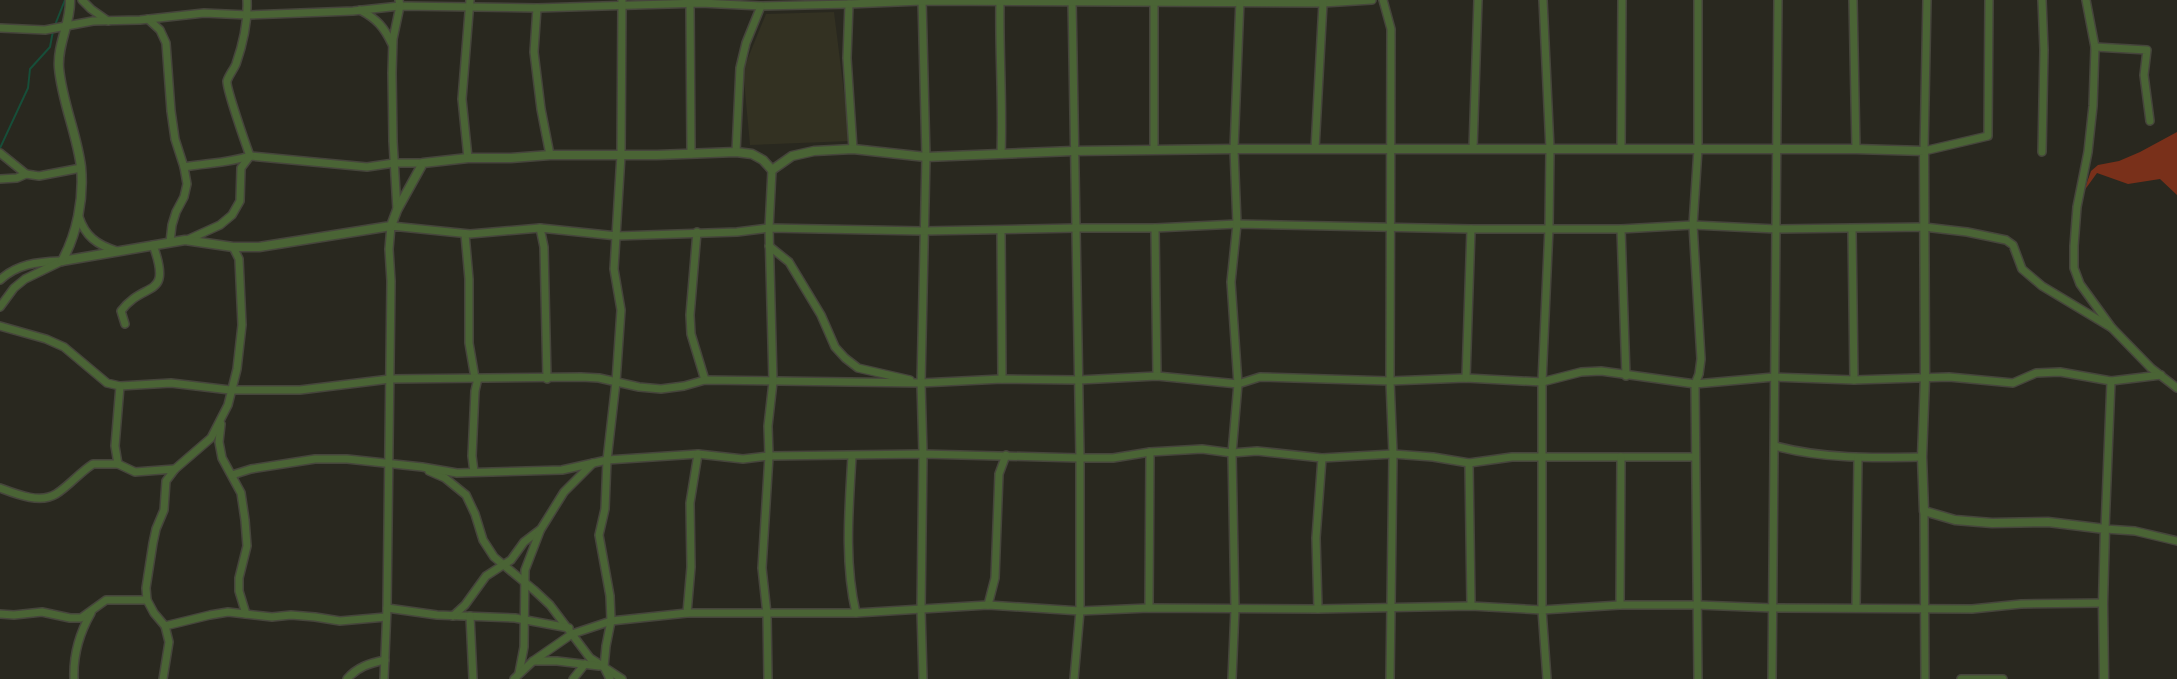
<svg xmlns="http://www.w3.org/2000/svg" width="2177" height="679" viewBox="0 0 2177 679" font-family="'Roboto Condensed',sans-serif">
	<rect width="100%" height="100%" fill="#29281f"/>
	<polygon fill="#333122" points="834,12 850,141 750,145 743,70 766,14"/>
	<polygon fill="#79301a" points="2177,132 2177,195 2160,179 2128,184 2097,173 2084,191 2091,171 2098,165 2119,161 2140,152"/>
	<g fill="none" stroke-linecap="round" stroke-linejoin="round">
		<g stroke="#174e39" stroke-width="2">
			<polyline points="55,25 65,0"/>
			<polyline points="0,148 28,88 30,69 50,47 53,31"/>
		</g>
		<g stroke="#46453c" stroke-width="10">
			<g id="minor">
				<polyline points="82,0 91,9 108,21"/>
				<polyline points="922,0 926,157 921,383 923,454 921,610 923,679"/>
				<polyline points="1072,0 1080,458 1080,611 1074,679"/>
				<polyline points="1383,0 1391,29 1390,381 1393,454 1390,679"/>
				<polyline points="1543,0 1550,149 1549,228 1542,382 1542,610 1547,679"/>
				<polyline points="1853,0 1856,149"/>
				<polyline points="1927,0 1924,151 1988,136 1989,0"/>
				<polyline points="2042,0 2044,50 2042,152"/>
				<polyline points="2086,0 2095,47 2093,106 2088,152 2077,207 2074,246 2074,268 2080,284 2112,328 2151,368 2177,388"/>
				<path d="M1000,1C999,52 1003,103 1001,154"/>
				<polyline points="1154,2 1154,150"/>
				<polyline points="690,3 691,154"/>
				<polyline points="849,4 847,58 853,149"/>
				<polyline points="537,8 534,52 541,109 550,155"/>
				<path d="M360,10C377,19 384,27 392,44"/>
				<polyline points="148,19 160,30 166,43 171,111 175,139 184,167 187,184 184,197 176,212 172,225 170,242"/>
				<polyline points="0,28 45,30 93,21 140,20 204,13 248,15 353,11 400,6 537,8 701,3 761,6 849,4 922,1 1323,3 1372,0"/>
				<polyline points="2095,47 2147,50 2144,75 2150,121"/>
				<polyline points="1315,149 1323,3"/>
				<polyline points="1473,149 1478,0"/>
				<polyline points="1621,149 1622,0"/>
				<polyline points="736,152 740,68 746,43 761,6"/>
				<polyline points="0,153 26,174 39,176 81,168"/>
				<polyline points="468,158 462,99 470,0"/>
				<path d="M184,167C207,163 229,163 250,156L367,167L394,163H423"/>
				<polyline points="0,179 17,178 26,174"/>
				<polyline points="397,210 393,141 392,73 393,39 400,6 399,0"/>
				<path d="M79,217C85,236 97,245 117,251"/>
				<polyline points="540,228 544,247 547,379"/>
				<polyline points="1155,228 1157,376"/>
				<polyline points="1621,229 1626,376"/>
				<polyline points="1001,230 1002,379"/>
				<polyline points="1852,230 1854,380"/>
				<polyline points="697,232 690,315 691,334 705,380"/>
				<polyline points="465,234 469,279 469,343 475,378"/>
				<path d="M187,240L220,225L232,215L240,201L241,168L250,156C246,145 226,88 227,81C229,75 234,69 236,64C243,44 248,21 247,0"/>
				<polyline points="769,246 789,262 821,315 835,347 845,358 858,368 910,380"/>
				<path d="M0,280C17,264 37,262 60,261"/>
				<polyline points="0,307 14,288 25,279 62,261"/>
				<path d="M125,324L121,311C144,280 173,300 153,245"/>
				<polyline points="0,326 46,339 64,347 107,383 120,386 171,383 230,390 300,390 390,379 581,377 599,378 639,387 661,389 684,386 705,380 921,383 1002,379 1079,380 1157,376 1238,384 1260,377 1390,381 1466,378 1542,382 1581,372 1601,371 1695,384 1774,377 1854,380 1949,377 2013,383 2036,373 2060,372 2111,381 2161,375"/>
				<polyline points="1466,378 1471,229"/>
				<polyline points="2111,381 2105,529 2135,531 2177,541"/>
				<polyline points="221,424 219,442 222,458 241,493 245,520 247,546 239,578 239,591 246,614"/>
				<path d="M1775,446C1824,459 1872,458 1922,457"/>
				<path d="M852,456C849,508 844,562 856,613"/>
				<polyline points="1469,463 1471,606"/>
				<polyline points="118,464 115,446 120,386"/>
				<polyline points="429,471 445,478 466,495 475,514 483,540 494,557 534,590 550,605 590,658 622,679"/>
				<polyline points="474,472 472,456 475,391 478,378"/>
				<polyline points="232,475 251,469 315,459 347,459 422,467 457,473 562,470 607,460 698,454 743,459 769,456 923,454 1080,458 1113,458 1150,452 1202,449 1232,453 1257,451 1322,458 1393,454 1433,457 1469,463 1512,457 1694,457"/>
				<path d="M0,488C16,494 40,504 56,494C69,486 79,473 93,464H118L135,472L175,469"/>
				<polyline points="1924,511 1925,679"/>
				<polyline points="988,605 995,578 999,474 1006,455"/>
				<polyline points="1620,605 1621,457"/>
				<polyline points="387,608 437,615 515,618 569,628"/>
				<polyline points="1149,608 1150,452"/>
				<polyline points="1856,608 1858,458"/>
				<polyline points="1318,609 1316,538 1322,458"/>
				<polyline points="687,613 691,567 690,503 698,454"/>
				<polyline points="0,614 14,615 42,612 70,618 81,618 106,600 147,600"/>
				<polyline points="453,616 465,605 486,576 511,560 524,542 541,529 564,492 593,463"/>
				<polyline points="470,616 473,679"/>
				<polyline points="165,626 210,615 228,612 272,617 291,615 315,617 340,621 386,617"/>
				<polyline points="533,661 557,661 599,666"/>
				<polyline points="519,673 524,647 525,570 540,531"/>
				<path d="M74,679C73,655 79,634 91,613"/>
				<polyline points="163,679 169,642 165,626 154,613 147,600 146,588 153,543 156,529 164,510 166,481 175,469 211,438 228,405 237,369 242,325 239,259 233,247"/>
				<path d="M347,679C357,667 370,663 385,660"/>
				<polyline points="384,679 387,608 391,281 389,249 391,226 470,234 540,228 617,236 737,232 769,228 923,231 1077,228 1155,228 1237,224 1471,229 1621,229 1693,225 1776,229 1924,227 1967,232 2006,240 2013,245 2022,269 2042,286 2112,328"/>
				<polyline points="514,679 533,661 572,634 611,621 687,613 856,613 988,605 1080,611 1149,608 1318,609 1471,606 1542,610 1620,605 1698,605 1773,608 1972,609 2021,604 2103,603"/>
				<polyline points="573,679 585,664"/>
				<polyline points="610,679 604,667 606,646 611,621 610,596 599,535 605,509 607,460 616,382 621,310 614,269 621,155 622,0"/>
				<polyline points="768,679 767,614 762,568 769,456 768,426 773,382 769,228 772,170"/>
				<polyline points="1232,679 1235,609 1232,453 1238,384 1231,282 1237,224 1234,149 1240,0"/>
				<polyline points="1698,679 1695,384 1699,374 1701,359 1693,225 1698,149 1698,0"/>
				<polyline points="1772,679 1778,0"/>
				<polyline points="1961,679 2003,679"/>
			</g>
		</g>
		<g stroke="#46453c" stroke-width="11">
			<g id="tertiary">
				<polyline points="62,261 185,240 233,247 259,247 391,226 397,210 423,163 468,158 511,158 550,155 657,155 736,152 752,154 763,160 772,170 792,156 814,151 853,149 926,157 1073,151 1234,149 1856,149 1924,151 1925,378 1922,457 1924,511 1955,520 1992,523 2048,522 2105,529 2103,603 2104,679"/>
				<path d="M62,261C77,234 84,199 81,167C77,134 62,102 59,68C57,44 71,23 70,0"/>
			</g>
		</g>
		<use href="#minor" stroke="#4a6435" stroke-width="7"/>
		<use href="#tertiary" stroke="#4a6435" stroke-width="8"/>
	</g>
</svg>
